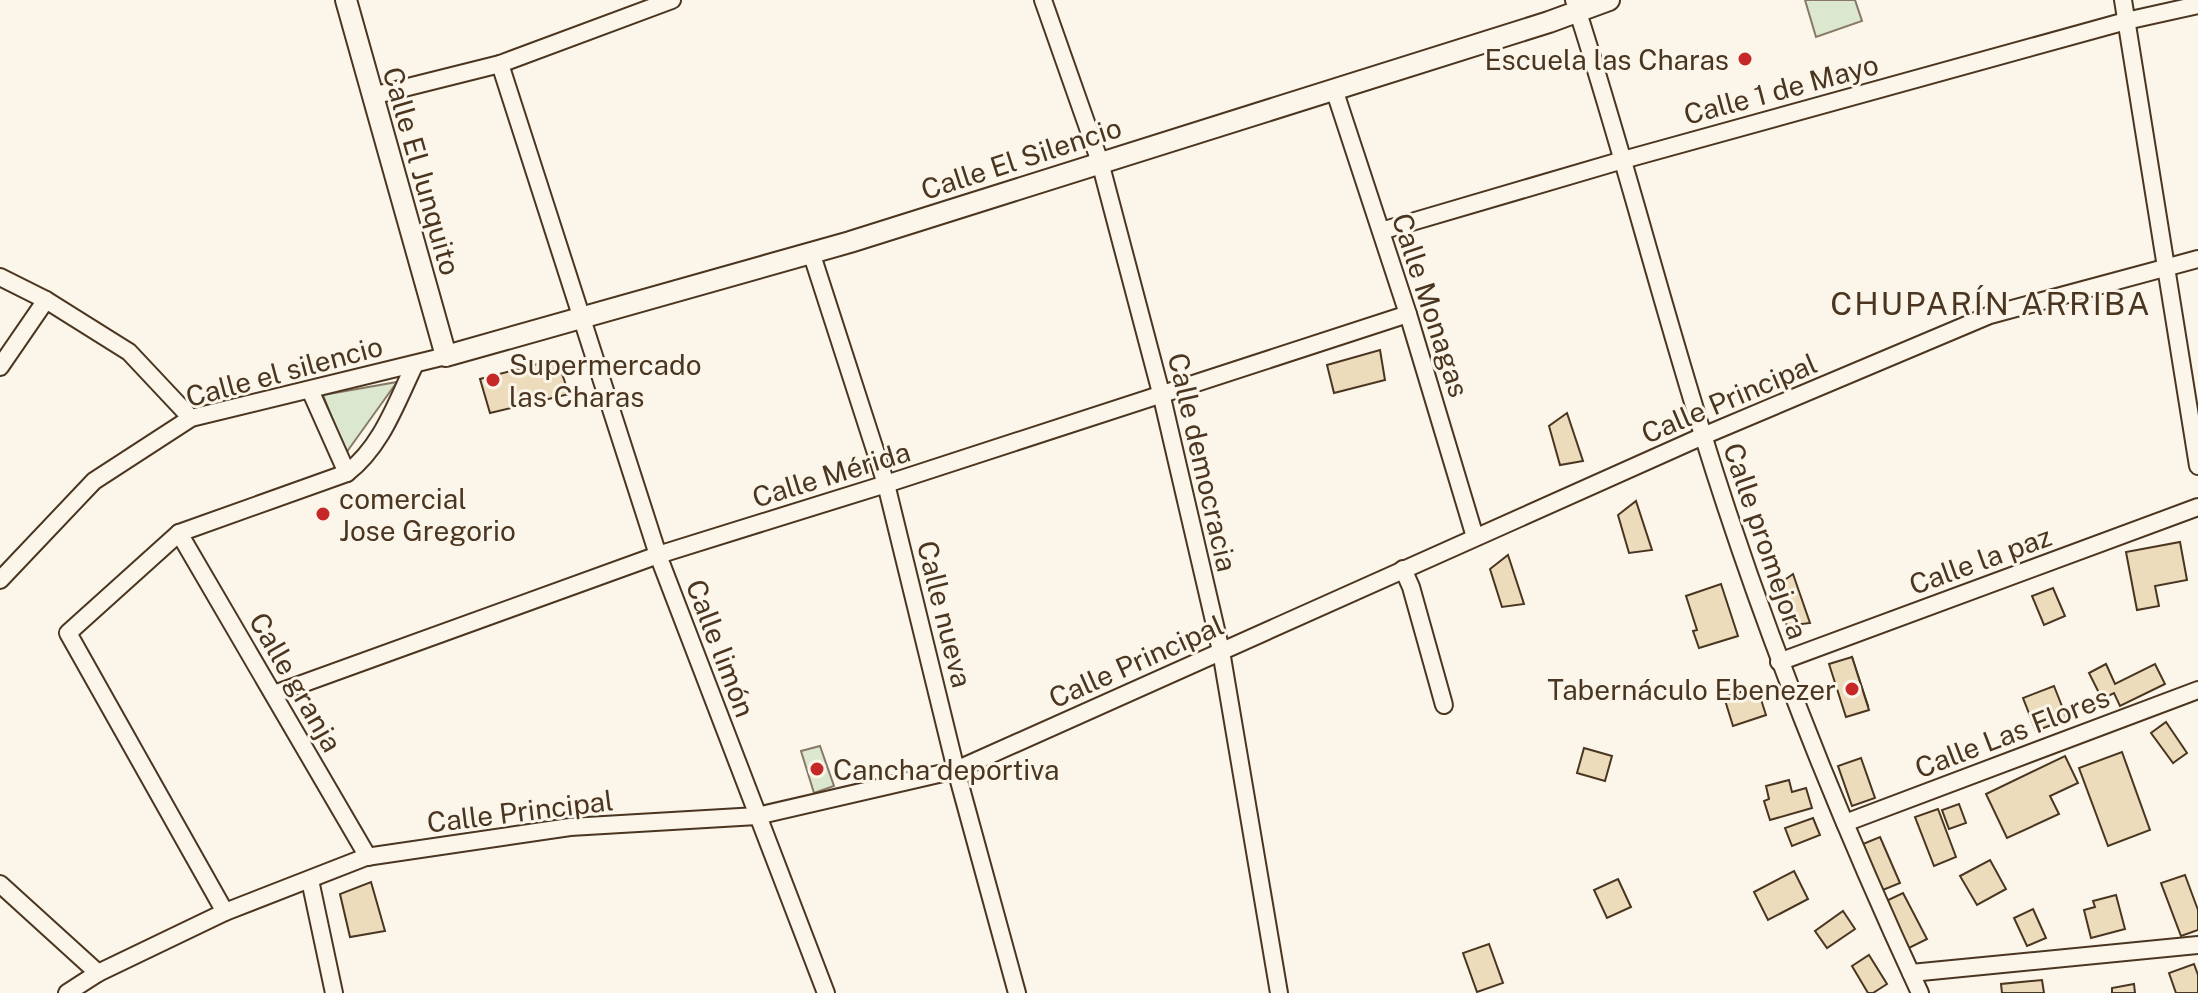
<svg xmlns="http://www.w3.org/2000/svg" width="2198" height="993" viewBox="0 0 2198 993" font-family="'Public Sans',sans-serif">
	<rect width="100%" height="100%" fill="#fbf6e9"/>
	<g fill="#dce7d0" stroke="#887966" stroke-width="2">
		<polygon points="1805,0 1855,0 1862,21 1816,37"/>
		<polygon points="397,382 346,453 323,395"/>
		<polygon points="820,746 834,786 814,793 801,751"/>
	</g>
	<g fill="#ecdcbc" stroke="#4a3520" stroke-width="2">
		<polygon points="1380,350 1385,380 1334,393 1327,365"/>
		<polygon points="557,359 569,394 490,413 480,379"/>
		<polygon points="1567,413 1583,461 1560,465 1549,426"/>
		<polygon points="1636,501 1652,550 1629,553 1618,515"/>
		<polygon points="2180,542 2187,580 2155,586 2159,606 2137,610 2126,552"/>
		<polygon points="1508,555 1524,604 1502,607 1490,569"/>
		<polygon points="1793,574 1810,623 1787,626 1775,587"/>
		<polygon points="1721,584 1738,636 1699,648 1693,631 1697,630 1686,596"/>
		<polygon points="2053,588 2065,616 2044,625 2032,596"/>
		<polygon points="1852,657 1868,706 1845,709 1834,670"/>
		<polygon points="1852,657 1869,710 1846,717 1829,664"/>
		<polygon points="2106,664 2115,684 2155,664 2165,684 2120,706 2114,693 2102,699 2089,673"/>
		<polygon points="2054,686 2067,719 2036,731 2023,698"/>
		<polygon points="1757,687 1766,715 1733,726 1724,697"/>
		<polygon points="2166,722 2187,753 2173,763 2151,733"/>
		<polygon points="1584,748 1612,756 1605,781 1577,773"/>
		<polygon points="2122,752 2150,830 2108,846 2079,768"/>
		<polygon points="2065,756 2078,783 2050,796 2059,814 2007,838 1986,794"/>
		<polygon points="1861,758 1875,798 1852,806 1838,766"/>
		<polygon points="1789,780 1792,792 1806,788 1812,808 1770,820 1764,801 1769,799 1766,786"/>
		<polygon points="1959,804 1966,823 1949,829 1942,810"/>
		<polygon points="1938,809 1956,857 1934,866 1915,817"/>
		<polygon points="1813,818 1820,835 1792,846 1785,828"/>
		<polygon points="1880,837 1900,883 1878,892 1858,846"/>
		<polygon points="1990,860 2006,889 1977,905 1960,876"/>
		<polygon points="1794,871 1808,899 1768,920 1754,892"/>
		<polygon points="2185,875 2198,910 2198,930 2181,936 2161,883"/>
		<polygon points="1618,879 1631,907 1607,918 1594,890"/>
		<polygon points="371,882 385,931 350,937 340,894"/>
		<polygon points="1903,893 1927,939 1907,949 1884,902"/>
		<polygon points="2116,895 2125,929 2091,938 2084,910 2095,907 2093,901"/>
		<polygon points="2033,909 2046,938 2027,946 2014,918"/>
		<polygon points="1843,911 1855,929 1827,948 1815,931"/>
		<polygon points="1489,944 1503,983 1477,992 1463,953"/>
		<polygon points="1869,955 1887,984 1873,993 1868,993 1852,966"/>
		<polygon points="2194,964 2198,975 2198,993 2176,993 2169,973"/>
		<polygon points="2042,980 2044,993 2002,993 2001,984"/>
		<polygon points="2134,984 2135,993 2112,993 2112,988"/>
	</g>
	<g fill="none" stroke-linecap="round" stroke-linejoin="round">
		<g stroke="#4a3520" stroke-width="20">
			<g id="minor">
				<polyline points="1043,0 1100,162 1161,393 1221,651 1279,993"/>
				<path d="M1574,0C1621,144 1658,291 1703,435C1762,626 1836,812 1920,993"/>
				<polyline points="2123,0 2198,466"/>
				<polyline points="500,64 658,555 826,993"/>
				<polyline points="1334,89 1408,314 1475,537"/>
				<polyline points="372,96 500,64 672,0"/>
				<polyline points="1381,231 1623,160 2126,21 2198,5"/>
				<polyline points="811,252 886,484 956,770 1017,993"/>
				<polyline points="0,277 46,300 129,352 191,418"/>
				<polyline points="0,367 46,300"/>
				<polyline points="310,390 347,473"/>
				<polyline points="179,533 368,857"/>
				<polyline points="1403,569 1411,587 1444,705"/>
				<polyline points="0,580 94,481 191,418 446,356"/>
				<polyline points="1779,662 2198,507"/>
				<polyline points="274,694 658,555 886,484 1408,314"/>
				<polyline points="1845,823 2198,690"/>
				<polyline points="310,880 334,993"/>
				<polyline points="0,884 98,973"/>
				<path d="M225,912L68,633L179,533L347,473C382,446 396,403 415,364"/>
				<polyline points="1911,973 2198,945"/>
				<polyline points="67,993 98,973 225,912 366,857 570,827 757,816 956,770 1703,436 1990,315 2198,259"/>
			</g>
		</g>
		<g stroke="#4a3520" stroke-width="24">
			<polyline id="tertiary" points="346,0 446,356 850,242 1549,22 1609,0"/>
		</g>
		<use href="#minor" stroke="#fbf6e9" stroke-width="16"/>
		<use href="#tertiary" stroke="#fbf6e9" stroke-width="20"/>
	</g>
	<g fill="#c62828" stroke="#fbf6e9" stroke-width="3">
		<circle cx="1745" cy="59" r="8"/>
		<circle cx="493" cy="380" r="8"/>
		<circle cx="323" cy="514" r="8"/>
		<circle cx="1852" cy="689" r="8"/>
		<circle cx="817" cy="769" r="8"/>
	</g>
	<g text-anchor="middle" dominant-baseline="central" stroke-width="6" stroke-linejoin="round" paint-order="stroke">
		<g font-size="28" fill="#4a3520" stroke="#fbf6e9" text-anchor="start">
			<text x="1729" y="59" text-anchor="end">Escuela las Charas</text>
			<text x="509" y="364">Supermercado<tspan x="509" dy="32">las Charas</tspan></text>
			<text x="339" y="498">comercial<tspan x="339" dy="32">Jose Gregorio</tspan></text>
			<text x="1836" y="689" text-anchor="end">Tabernáculo Ebenezer</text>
			<text x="833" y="769">Cancha deportiva</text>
		</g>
		<g font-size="28" fill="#4a3520" stroke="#fbf6e9">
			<text transform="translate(1781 89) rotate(-15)">Calle 1 de Mayo</text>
			<text transform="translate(1021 158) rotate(-18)">Calle El Silencio</text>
			<text transform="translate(422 171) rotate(74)">Calle El Junquito</text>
			<text transform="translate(1431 305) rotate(72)">Calle Monagas</text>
			<text transform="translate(284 371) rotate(-15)">Calle el silencio</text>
			<text transform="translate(1729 398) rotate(-23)">Calle Principal</text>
			<text transform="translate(1203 462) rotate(77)">Calle democracia</text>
			<text transform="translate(831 474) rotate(-17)">Calle Mérida</text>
			<text transform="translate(1766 541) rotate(71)">Calle promejora</text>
			<text transform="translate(1980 560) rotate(-20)">Calle la paz</text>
			<text transform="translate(945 614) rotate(76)">Calle nueva</text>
			<text transform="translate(721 648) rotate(69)">Calle limón</text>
			<text transform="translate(1136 661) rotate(-24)">Calle Principal</text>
			<text transform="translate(296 682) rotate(60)">Calle granja</text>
			<text transform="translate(2012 732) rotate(-21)">Calle Las Flores</text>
			<text transform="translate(520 811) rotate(-7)">Calle Principal</text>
		</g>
		<g font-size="32" letter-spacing="2" fill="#4a3520" stroke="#fbf6e9">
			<text x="1991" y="303">CHUPARÍN ARRIBA</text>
		</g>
	</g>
</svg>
